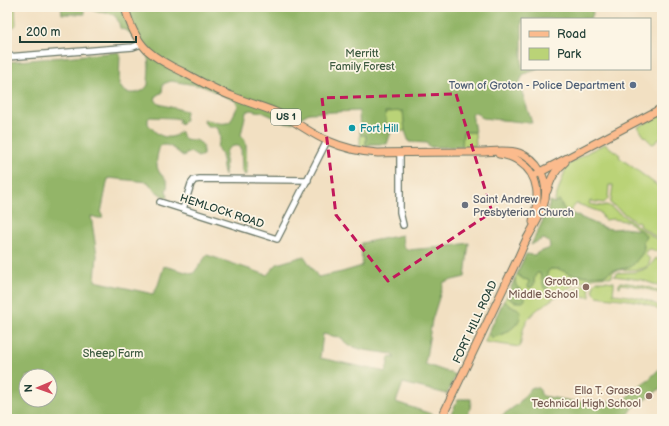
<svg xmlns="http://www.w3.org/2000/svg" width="669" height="426" viewBox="0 0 669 426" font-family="'Balsamiq Sans',sans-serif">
	<rect width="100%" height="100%" fill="#fcf5e5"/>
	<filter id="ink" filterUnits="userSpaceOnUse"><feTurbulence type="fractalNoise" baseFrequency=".025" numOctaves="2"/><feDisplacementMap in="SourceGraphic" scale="8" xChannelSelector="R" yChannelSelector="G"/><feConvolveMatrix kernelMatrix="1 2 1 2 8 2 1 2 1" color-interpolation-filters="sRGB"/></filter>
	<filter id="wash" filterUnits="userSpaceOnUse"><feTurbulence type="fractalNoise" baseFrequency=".012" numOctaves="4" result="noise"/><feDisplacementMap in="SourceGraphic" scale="16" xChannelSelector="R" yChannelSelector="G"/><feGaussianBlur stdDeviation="0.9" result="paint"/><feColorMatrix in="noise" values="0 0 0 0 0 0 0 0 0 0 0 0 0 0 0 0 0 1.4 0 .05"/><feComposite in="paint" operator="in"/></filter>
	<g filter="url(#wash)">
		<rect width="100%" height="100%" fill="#f2e0c2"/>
		<g fill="#bad377" stroke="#6c8856">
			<polygon points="13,8 15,8 16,25 14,27 11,27 7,19 7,11 9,12"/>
			<polygon points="403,111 405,131 387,132 385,112"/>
			<polygon points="662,115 662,136 655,143 652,144 644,136 638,127 657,117"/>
			<polygon points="463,132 475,132 476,146 462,147"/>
			<polygon points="360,135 366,135 366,147 360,146"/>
			<path d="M605,144L620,155L619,157L662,189V241L639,225L640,223L637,221L635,222L610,203L611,200L613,185H609L608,199L604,203L590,201L589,204L602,206L606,205L609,206L662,243V246L658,251C653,252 651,246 646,251C644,255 647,256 650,259C650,275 623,267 615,271C612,272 612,274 612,277C583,275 570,287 548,302C541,307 534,311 529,318C522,326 522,337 520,347L485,342V341L489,332L492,338C506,333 514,330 520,316L517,308L510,306L506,302H503L507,296L508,298L515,302L524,292L516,286L515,278L517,274L523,279L528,280L529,281L528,284L534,285V276L537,273L540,272L541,279L549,287C547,282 548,278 547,273L550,269H559L570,274L587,276L605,275L613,270H617L632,266L642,254L644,246L643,242L646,235L627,221H624L613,219L604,220L600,212L578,204H576L570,211H566L564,209L561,203H554L566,168V166L590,151Z"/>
			<path d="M656,258L662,262V287L642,280L614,276L617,273C635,271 644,275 656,258Z"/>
			<path d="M597,281H606L614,282V285L613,294C631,296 647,298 662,308V312C641,298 620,300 597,296C592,292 592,285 597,281Z"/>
			<path d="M621,282C635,284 649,286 662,293V295C649,288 635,286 621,284L620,287H619V284Z"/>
			<polygon points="587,283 589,285 590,297 571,295 569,294 570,292 578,287"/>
		</g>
		<g fill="#93b568" stroke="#59794e" fill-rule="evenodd">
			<polygon points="61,7 81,7 84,10 85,14 62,14"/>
			<path d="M89,7H592L593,14L590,19H522V69H538L524,74L519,83L532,123L482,118L477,113H472L475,132H463L462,147H429L427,143L409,142L405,131L403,111L385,112L387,132H391L387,144H371L366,147V135H360L359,111L309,113L291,123L284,122L262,112L250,110L246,112L241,135L245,141L246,144L247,174L246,175H245L242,172L241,148C237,143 229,147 226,152L225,175L223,169L222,154L220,153L217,147L220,140V135L218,129L216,127H208L204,122V120C214,120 219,126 230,122L238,106L236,101L202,86L171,81L163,84L162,93L158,94L155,99L157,102L159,104L186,111L185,120L182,124L179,123V119L174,118L150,117L148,119V124C151,127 154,131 158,134C164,138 175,139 179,132H181C181,133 183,137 184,138C191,142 197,137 203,146V155L198,157L190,152L185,155L183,156C176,151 169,142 160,146C158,152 156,159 157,165C158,178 172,177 166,191L168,196L167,198H166C158,193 153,190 148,182L108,178L101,213L103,218H98L91,216L97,255L95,281L153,294L158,285L164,266L193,274L207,255L267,275L277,264L304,256L318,277L342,272L362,266L361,243L402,235L403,245L407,250L442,247L469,243L465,277L444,282L432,320L425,364L456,375L447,394L403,383L396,402L437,416L435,419H258L244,418V419H7V62L119,52L120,54L119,84C121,86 121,88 123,90C130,96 144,93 148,85C148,75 151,61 146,53L129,32L120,28C116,4 100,19 89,7ZM323,334L342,338L347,345L364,350L392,354L395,358L389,357L386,372L320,358ZM26,376H50V400H26Z"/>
			<path d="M550,201L554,203L558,201H560L562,206L566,211H570L573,214L605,228L613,229L623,228L640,230L646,235L643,242L644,248L642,254L632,266L617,270H613L605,275L589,276L570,274L559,269H550L547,273C549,278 547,282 549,287L547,290L544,288L540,273H537C533,278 535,283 532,287L529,288L528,286L529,281L528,280L523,279L517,274L526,254L534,255L539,252L548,249L550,247L549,242L544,239L538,241L531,245L548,210Z"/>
			<path d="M515,278L516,286C522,292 525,291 525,300L523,302H515L508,298L507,296Z"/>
			<path d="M503,302H506L510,306L517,308L521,312C520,328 505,333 492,338L489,332Z"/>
			<polygon points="662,366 662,385 660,389 631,409 628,415 624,419 497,419 518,404 531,388 534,387 538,388 540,390 541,394 543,396 578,402 587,401 611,402 621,400 626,398 636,388 649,379"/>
			<polygon points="458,399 471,399 471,404 467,419 449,419"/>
		</g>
	</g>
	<g filter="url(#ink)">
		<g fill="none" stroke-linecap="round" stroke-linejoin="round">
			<g stroke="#697666" stroke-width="8">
				<g id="minor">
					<polyline points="7,57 133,47 141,44"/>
					<polyline points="400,153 400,212 403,225"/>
					<polyline points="160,202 277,239 327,141"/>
					<polyline points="183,209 191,184 194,180 200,179 308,180"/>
				</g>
			</g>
			<g stroke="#697666" stroke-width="9">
				<g id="major">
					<path d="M125,7C129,23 135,38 147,50C157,59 170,66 183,72C199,81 215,90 232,96C248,103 265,107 280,114C297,122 311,134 328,141C344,148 361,152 378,153C412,152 445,152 479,152C492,152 506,149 519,153C538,160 548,179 545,199C543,212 535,224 529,235C524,243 521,252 517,260L441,419"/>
					<path d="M499,154C507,155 514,157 520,162C541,176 539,200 533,222"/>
					<polyline points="533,176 662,108"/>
					<path d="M547,191C551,178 555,170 565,162"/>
				</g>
			</g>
			<use href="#minor" stroke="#fff" stroke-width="5.5"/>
			<use href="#major" stroke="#fbbb8d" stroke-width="7"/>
		</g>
	</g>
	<path fill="none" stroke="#c2185b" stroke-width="3" stroke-dasharray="8 5" stroke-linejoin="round" d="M456,94L492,212L388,281L336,215L322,98Z"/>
	<circle fill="#5c6f8a" stroke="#fcf5e5" stroke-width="1.5" cx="633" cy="85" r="4"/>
	<circle fill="#0f9aa8" stroke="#fcf5e5" stroke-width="1.5" cx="352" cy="128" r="4"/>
	<circle fill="#6b7280" stroke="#fcf5e5" stroke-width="1.5" cx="465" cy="205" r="4"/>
	<g fill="#8d6e63" stroke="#fcf5e5" stroke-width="1.5">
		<circle cx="586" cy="287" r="4"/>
		<circle cx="649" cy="396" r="4"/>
	</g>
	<g text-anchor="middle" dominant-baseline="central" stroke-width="3.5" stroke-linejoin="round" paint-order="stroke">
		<rect fill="#fcf5e5" stroke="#617469" stroke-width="1" x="271" y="109" width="30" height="16" rx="3"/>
		<g font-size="10" font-weight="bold" fill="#1f3d34">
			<text x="286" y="117">US 1</text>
		</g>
		<g font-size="11" fill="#3e5b41" stroke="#fcf5e5">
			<text x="362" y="53">Merritt<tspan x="362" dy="13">Family Forest</tspan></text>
			<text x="113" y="353">Sheep Farm</text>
		</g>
		<g font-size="11" fill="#4e5e75" stroke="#fcf5e5" text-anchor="end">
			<text x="625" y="85">Town of Groton - Police Department</text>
		</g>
		<g font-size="11" fill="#0d838f" stroke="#fcf5e5" text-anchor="start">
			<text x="360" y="128">Fort Hill</text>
		</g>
		<g font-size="11" fill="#5b616d" stroke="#fcf5e5" text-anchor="start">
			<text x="473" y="199">Saint Andrew<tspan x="473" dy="13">Presbyterian Church</tspan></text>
		</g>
		<g font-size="11" fill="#1f3d34" stroke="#fcf5e5">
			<text transform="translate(222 211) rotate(18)">HEMLOCK ROAD</text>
			<text transform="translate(475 322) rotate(-65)">FORT HILL ROAD</text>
		</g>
		<g font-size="11" fill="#785e54" stroke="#fcf5e5" text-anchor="end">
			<text x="578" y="281">Groton<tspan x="578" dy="13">Middle School</tspan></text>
			<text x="641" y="390">Ella T. Grasso<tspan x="641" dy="13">Technical High School</tspan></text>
		</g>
	</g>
	<rect width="669" height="426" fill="none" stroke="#fcf5e5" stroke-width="24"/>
	<rect x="521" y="18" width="130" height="52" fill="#fcf5e5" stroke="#a4ab9e"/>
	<rect x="529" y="31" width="20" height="6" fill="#fbbb8d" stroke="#a4ab9e"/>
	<text x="557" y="38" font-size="12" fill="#1f3d34">Road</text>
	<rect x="529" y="48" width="20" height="12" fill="#bad377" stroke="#a4ab9e"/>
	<text x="557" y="58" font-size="12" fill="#1f3d34">Park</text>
	<g transform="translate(38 388) rotate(268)"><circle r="19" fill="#fcf5e5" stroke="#a4ab9e"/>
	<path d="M0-3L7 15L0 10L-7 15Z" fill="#d1495b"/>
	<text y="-6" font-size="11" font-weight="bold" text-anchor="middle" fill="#1f3d34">N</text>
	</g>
	<path d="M20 36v6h116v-6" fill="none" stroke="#1f3d34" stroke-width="2"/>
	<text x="26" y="36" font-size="12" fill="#1f3d34" stroke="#fcf5e5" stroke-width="3" paint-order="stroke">200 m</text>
</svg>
